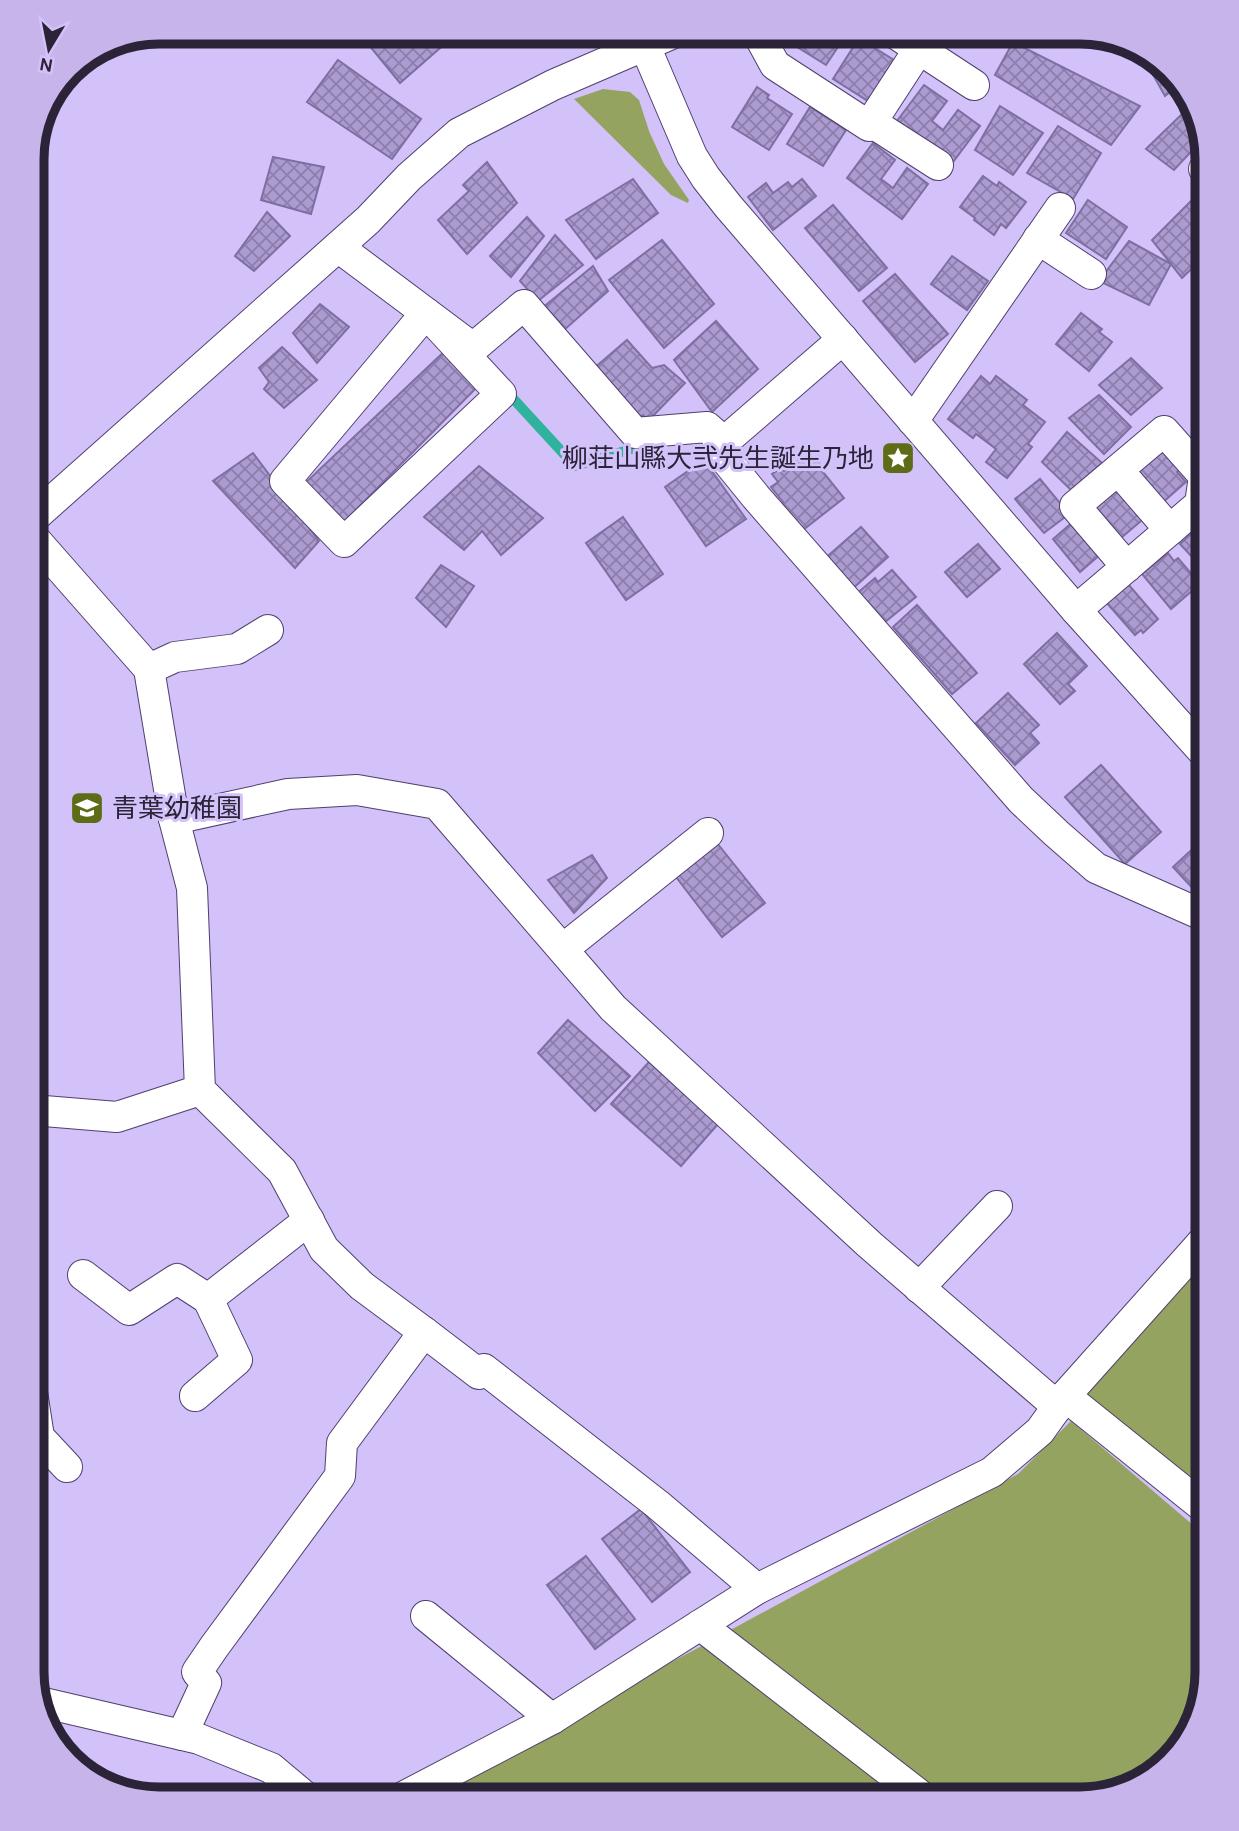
<svg xmlns="http://www.w3.org/2000/svg" width="1239" height="1831" viewBox="0 0 1239 1831" font-family="Karla,'Noto Sans JP',sans-serif">
	<defs>
		<pattern id="building-cross-hatch" width="8" height="8" patternUnits="userSpaceOnUse" patternTransform="scale(1.75)"><rect width="8" height="8" fill="#ac9bd1"/><path d="M0 0l8 8M0 8l8-8" fill="none" stroke="#8c7eab"/></pattern>
	</defs>
	<rect width="100%" height="100%" fill="#d3c1f9"/>
	<g fill="#94a360">
		<polygon points="603,89 630,92 639,100 649,131 664,164 689,200 688,203 671,195 574,99"/>
		<polygon points="1206,1262 1207,1264 1207,1491 1084,1396"/>
		<polygon points="1071,1421 1207,1537 1207,1673 1190,1736 1143,1783 1081,1799 944,1799 725,1633 1018,1474"/>
		<polygon points="715,1639 918,1799 412,1799"/>
	</g>
	<g fill="none" stroke-linecap="round" stroke-linejoin="round">
		<polyline stroke="#2fb39e" stroke-width="10" points="507,392 575,466 648,444"/>
	</g>
	<g fill="url(#building-cross-hatch)" stroke="#7f6ea1" stroke-width="2">
		<polygon points="376,32 441,32 448,41 400,83 364,39"/>
		<polygon points="807,32 848,32 826,65 797,47"/>
		<polygon points="859,38 894,60 868,101 833,79"/>
		<polygon points="1013,42 1140,106 1111,145 995,75"/>
		<polygon points="1148,52 1180,84 1165,96 1143,57"/>
		<polygon points="338,60 421,119 392,159 307,102"/>
		<polygon points="924,85 947,101 932,121 943,130 958,110 980,126 953,162 897,121"/>
		<polygon points="757,87 769,95 767,98 792,114 769,150 732,127"/>
		<polygon points="1000,106 1043,133 1013,175 975,150"/>
		<polygon points="810,107 846,130 823,166 787,144"/>
		<polygon points="1185,111 1198,122 1202,140 1174,170 1146,149"/>
		<polygon points="1058,126 1101,153 1073,199 1027,173"/>
		<polygon points="873,143 895,160 881,179 893,188 907,168 928,184 902,219 847,178"/>
		<polygon points="273,157 324,167 311,214 261,200"/>
		<polygon points="487,162 517,203 467,254 438,220 469,191 463,185"/>
		<polygon points="983,176 997,186 999,182 1026,202 1006,228 1001,224 994,235 974,220 975,218 960,207"/>
		<polygon points="633,179 658,213 596,259 566,220"/>
		<polygon points="802,179 816,196 773,230 748,197 766,183 773,193 788,182 792,187"/>
		<polygon points="1200,192 1207,199 1207,254 1182,278 1152,240"/>
		<polygon points="1088,200 1127,227 1106,259 1066,233"/>
		<polygon points="833,205 887,268 859,291 805,228"/>
		<polygon points="267,212 290,236 254,271 235,256"/>
		<polygon points="527,217 544,236 511,277 490,256"/>
		<polygon points="555,235 583,265 538,301 520,281"/>
		<polygon points="662,240 714,304 664,348 609,280"/>
		<polygon points="1129,241 1171,264 1149,305 1099,281"/>
		<polygon points="952,256 988,281 967,310 931,284"/>
		<polygon points="593,266 608,291 563,331 541,309"/>
		<polygon points="895,274 948,334 915,362 863,301"/>
		<polygon points="320,304 349,327 317,363 293,333"/>
		<polygon points="1081,313 1102,329 1099,332 1112,342 1089,371 1056,344"/>
		<polygon points="716,321 758,369 712,412 674,360"/>
		<polygon points="627,340 652,368 664,365 685,383 648,421 643,415 638,420 593,369"/>
		<polygon points="282,347 317,380 284,408 264,389 269,382 259,368"/>
		<polygon points="447,349 482,382 336,530 301,487"/>
		<polygon points="1131,358 1162,388 1131,415 1099,385"/>
		<polygon points="981,376 990,384 996,376 1027,400 1023,405 1045,422 1028,444 1032,447 1007,478 986,462 996,449 976,434 973,438 948,419"/>
		<polygon points="1099,395 1131,427 1104,454 1069,418"/>
		<polygon points="1067,432 1102,463 1071,490 1042,462"/>
		<polygon points="1160,445 1181,468 1177,472 1186,482 1162,503 1132,470"/>
		<polygon points="253,453 319,541 295,568 213,481"/>
		<polygon points="800,459 807,468 817,461 825,470 823,472 844,498 799,533 778,506 783,502 771,487 778,482 772,474 781,468 784,471"/>
		<polygon points="704,460 746,519 706,546 665,487"/>
		<polygon points="479,466 543,518 501,555 482,531 464,550 424,517"/>
		<polygon points="1040,479 1069,514 1044,533 1015,499"/>
		<polygon points="1116,483 1142,520 1115,543 1086,508"/>
		<polygon points="623,517 663,574 626,600 586,543"/>
		<polygon points="1074,521 1101,554 1080,572 1053,539"/>
		<polygon points="1205,521 1207,524 1207,573 1180,544"/>
		<polygon points="861,527 888,557 850,591 823,560"/>
		<polygon points="978,544 1000,569 967,597 945,572"/>
		<polygon points="1168,553 1174,561 1178,558 1200,584 1171,609 1142,574"/>
		<polygon points="441,565 474,586 446,627 416,598"/>
		<polygon points="892,570 916,597 880,626 854,596 875,578 878,582"/>
		<polygon points="1128,584 1158,619 1143,633 1141,630 1135,635 1106,602"/>
		<polygon points="917,605 977,673 952,694 893,627"/>
		<polygon points="1057,633 1087,666 1068,684 1075,691 1060,704 1024,664"/>
		<polygon points="1008,693 1039,725 1030,733 1039,743 1015,765 976,723"/>
		<polygon points="1101,765 1161,832 1125,864 1065,797"/>
		<polygon points="1200,842 1207,850 1207,904 1173,867"/>
		<polygon points="717,843 765,903 722,937 673,873"/>
		<polygon points="592,855 607,878 574,913 548,880"/>
		<polygon points="568,1020 630,1076 595,1111 538,1053"/>
		<polygon points="649,1062 718,1124 681,1166 611,1104"/>
		<polygon points="641,1509 690,1572 652,1602 602,1539"/>
		<polygon points="586,1556 635,1619 595,1649 547,1585"/>
	</g>
	<g fill="none" stroke-linecap="round" stroke-linejoin="round">
		<g stroke="#503f6f" stroke-width="32">
			<g id="minor">
				<polyline points="639,32 692,156 706,178 728,206 1076,610 1207,756"/>
				<polyline points="757,32 775,65 869,126 919,49"/>
				<polyline points="893,32 974,85"/>
				<polyline points="871,122 938,165"/>
				<polyline points="1204,169 1207,165"/>
				<polyline points="1038,239 1091,274"/>
				<polyline points="338,247 473,348 524,305 635,433 707,427 724,442 843,339"/>
				<polygon points="426,313 501,394 344,542 285,481"/>
				<polyline points="913,421 1060,208"/>
				<polyline points="724,442 717,449 756,497 1021,800 1056,833 1096,868 1207,917"/>
				<polyline points="1118,470 1170,530"/>
				<polyline points="32,519 368,220 409,177 459,133 553,85 676,32"/>
				<polyline points="32,536 149,669 174,819 192,888 200,1090 282,1171 324,1249 362,1286 424,1332 342,1443 340,1476 214,1647 197,1672 206,1683 182,1735"/>
				<path d="M1076,610C1118,575 1159,539 1200,504L1204,476L1164,431L1075,506L1127,567"/>
				<polyline points="149,669 175,657 237,649 268,630"/>
				<polyline points="174,819 288,794 357,790 437,804 613,1008 870,1245 1058,1407"/>
				<polyline points="563,949 708,833"/>
				<polyline points="32,1110 117,1117 200,1090"/>
				<polyline points="83,1275 129,1310 177,1279 208,1299"/>
				<polyline points="919,1288 997,1206"/>
				<polyline points="424,1332 479,1374 484,1369 657,1504 757,1589"/>
				<polyline points="32,1392 39,1437 67,1467"/>
				<polyline points="195,1396 237,1360 208,1299 309,1220"/>
				<polyline points="1065,1396 1207,1510"/>
				<polyline points="426,1616 552,1719"/>
				<polyline points="700,1625 925,1799"/>
				<polyline points="40,1702 199,1739 271,1768 308,1799"/>
				<polyline points="399,1799 552,1719 757,1589 992,1472 1040,1431 1065,1396 1207,1237"/>
			</g>
		</g>
		<use href="#minor" stroke="#fff" stroke-width="30"/>
	</g>
	<defs>
		<g id="sight-square" transform="scale(1.75)"><rect x="-9" y="-9" width="18" height="18" rx="4" fill="#5e6c17" stroke="#d3c1f9"/><path d="M0-6L1.8-2.2L6-1.7L2.9 1.2L3.7 5.4L0 3.3L-3.7 5.4L-2.9 1.2L-6-1.7L-1.8-2.2Z" fill="#fff"/></g>
		<g id="school-square" transform="scale(1.75)"><rect x="-9" y="-9" width="18" height="18" rx="4" fill="#5e6c17" stroke="#d3c1f9"/><path d="M0-5L7-2L0 1L-7-2ZM-4 1L0 2.5L4 1V4Q0 6-4 4Z" fill="#fff"/></g>
	</defs>
	<g fill-rule="evenodd">
		<use href="#sight-square" x="898" y="458"/>
		<use href="#school-square" x="87" y="808"/>
	</g>
	<g text-anchor="middle" dominant-baseline="central" stroke-width="6" stroke-linejoin="round" paint-order="stroke">
		<g font-size="26" fill="#2b2439" stroke="#d3c1f9" text-anchor="end">
			<text x="874" y="458">柳荘山縣大弐先生誕生乃地</text>
			<text x="112" y="808" text-anchor="start">青葉幼稚園</text>
		</g>
	</g>
	<path d="M0 0H1239V1831H0ZM159 44H1080A115 115 0 0 1 1195 159V1672A115 115 0 0 1 1080 1787H159A115 115 0 0 1 44 1672V159A115 115 0 0 1 159 44Z" fill="#c6b4ea" fill-rule="evenodd"/>
	<path fill="none" stroke="#2b2439" stroke-width="9" d="M159 44H1080A115 115 0 0 1 1195 159V1672A115 115 0 0 1 1080 1787H159A115 115 0 0 1 44 1672V159A115 115 0 0 1 159 44Z"/>
	<g transform="translate(49 49) rotate(190)" stroke="#d3c1f9" stroke-width="5" paint-order="stroke">
	<path d="M0-5L12 26L0 18L-12 26Z" fill="#2b2439"/>
	<text y="-10" font-size="19" font-weight="bold" text-anchor="middle" fill="#2b2439">N</text>
	</g>
</svg>
